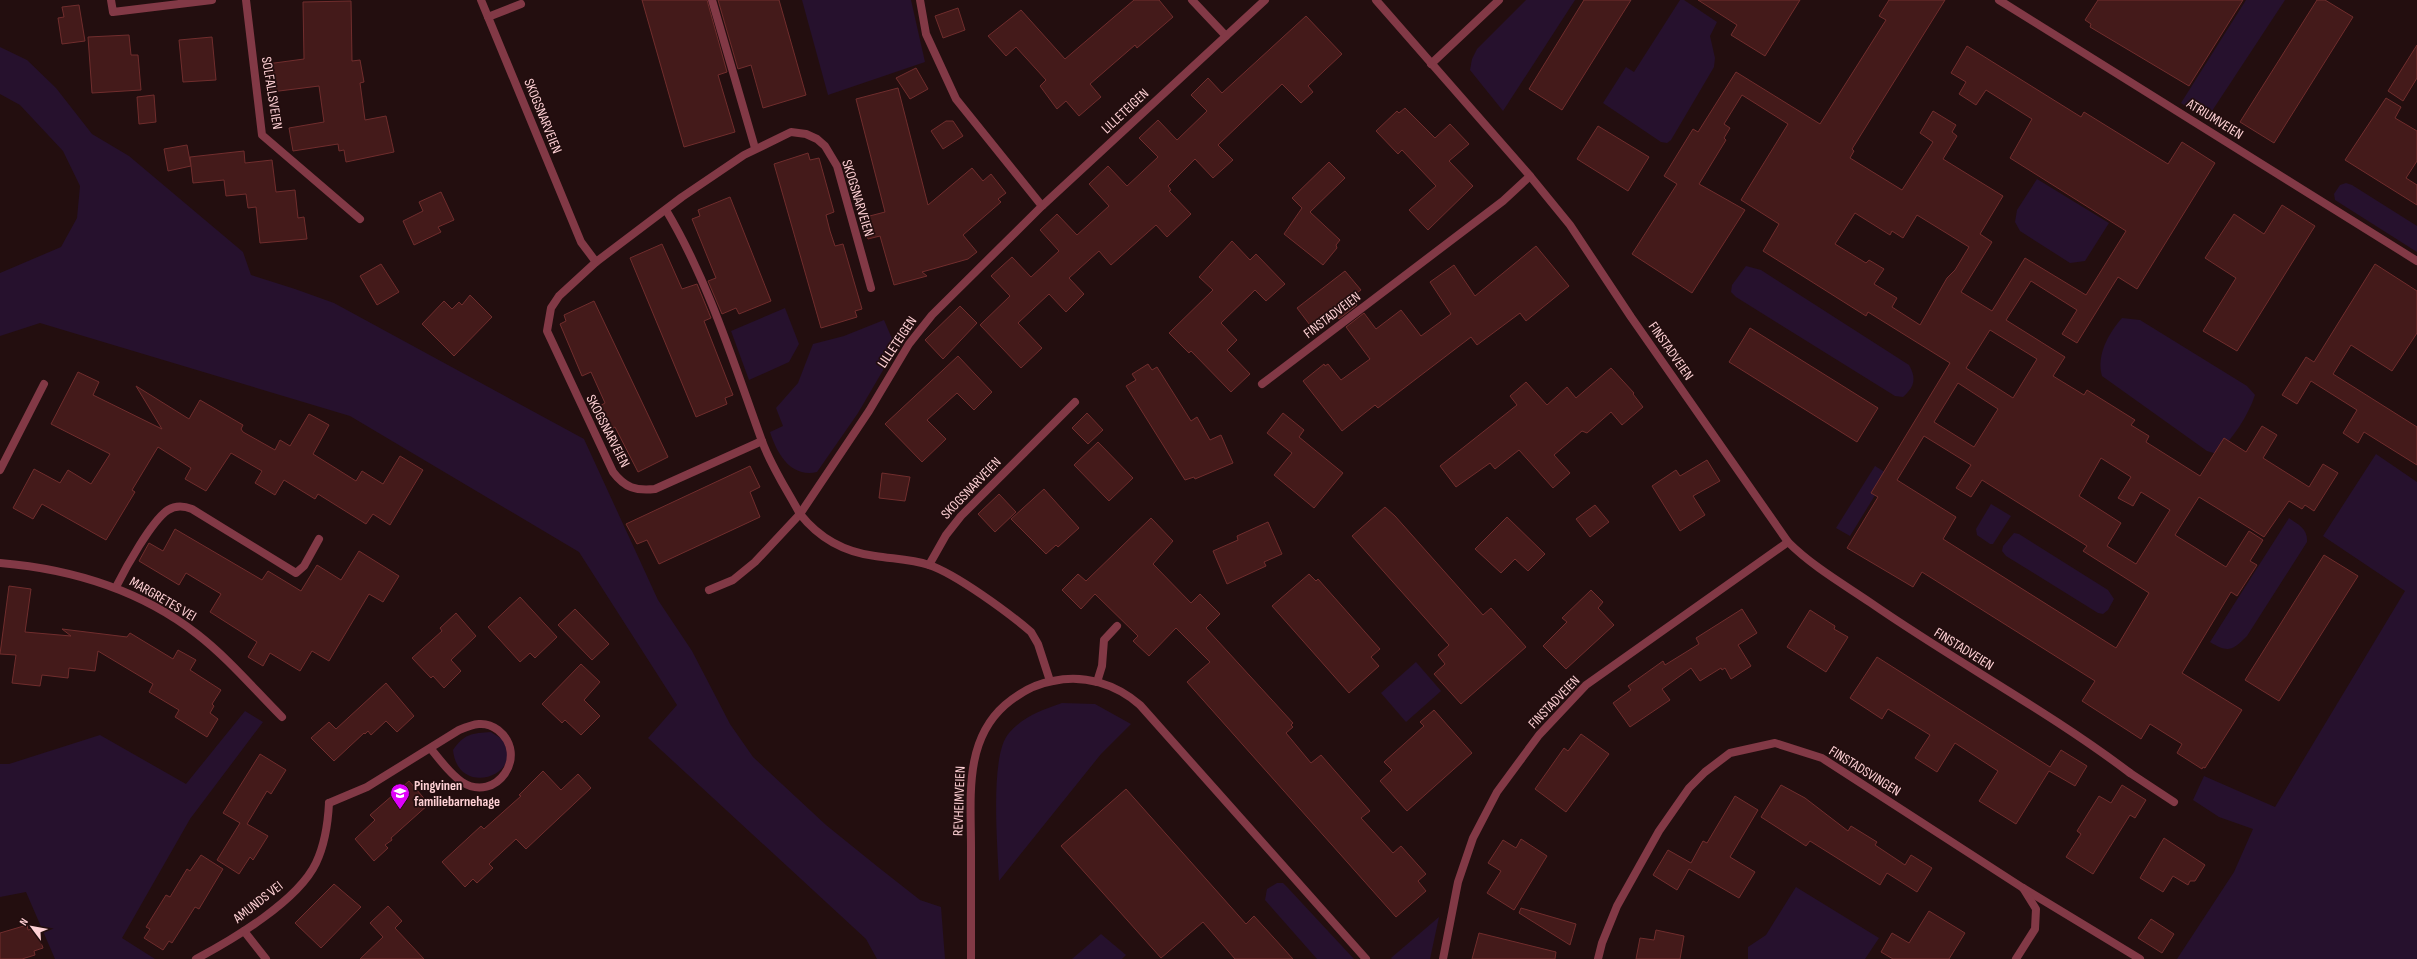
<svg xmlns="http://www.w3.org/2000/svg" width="2417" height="959" viewBox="0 0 2417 959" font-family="'Sofia Sans Condensed',sans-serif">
	<rect width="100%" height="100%" fill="#230e0f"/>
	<g fill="#26112d">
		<polygon points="802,0 911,0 925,62 828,95"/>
		<polygon points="1526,0 1575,0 1503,111 1470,70 1472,59 1477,49"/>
		<polygon points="1680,0 1684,0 1717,22 1710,36 1715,58 1714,67 1671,140 1667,143 1661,142 1603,103 1626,67 1634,72"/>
		<path d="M2246,0H2285L2212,111C2198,116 2192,110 2181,103Z"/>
		<polygon points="0,47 27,60 56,88 92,134 129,156 243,252 251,275 295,289 334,303 584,439 658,600 692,651 730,724 753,757 826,825 878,867 920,900 941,907 945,959 877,959 866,939 648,738 677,705 579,552 350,416 40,323 0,336 0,273 61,247 77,218 80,186 63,151 20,105 0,94"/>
		<polygon points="2037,179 2109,223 2085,261 2070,263 2020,231 2015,222 2017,210"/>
		<polygon points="2346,183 2352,185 2417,226 2417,252 2335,200 2334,194 2340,185"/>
		<path d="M1746,266L1761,270L1909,365C1917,379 1914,387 1903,397L1895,396L1736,297L1731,292L1732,285Z"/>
		<polygon points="785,308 799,344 789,362 749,380 731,331"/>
		<path d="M2122,318L2140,320L2247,386L2255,395C2248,416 2233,438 2217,454L2207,451L2102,376C2096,356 2108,334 2122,318Z"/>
		<path d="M884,320L896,348L858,413L817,472C791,478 777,454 770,432L783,426L776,408L798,383L813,344L844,336Z"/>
		<polygon points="2376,454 2417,482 2417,959 2177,959 2234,872 2253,829 2219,817 2193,800 2204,776 2275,807 2405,591 2323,536"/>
		<polygon points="1875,466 1888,474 1850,536 1836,528"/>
		<polygon points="1991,504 2011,516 1993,544 1990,544 1977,535 1976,529"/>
		<path d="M2289,518C2299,525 2308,529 2307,542L2247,636C2232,651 2228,653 2210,642Z"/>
		<polygon points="2014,533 2019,534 2108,590 2114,599 2108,610 2103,614 2098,613 2006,556 2002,551 2003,546"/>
		<polygon points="1416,662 1441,691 1406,722 1381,693"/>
		<path d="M1062,703L1095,704L1131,724L1101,754L999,881C998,849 989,755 1009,733C1024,716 1042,710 1062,703Z"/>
		<polygon points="245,711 263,722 190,819 122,938 155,959 55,959 26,892 0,897 0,764 9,764 100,735 186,784"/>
		<path d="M491,732C495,735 502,738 504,741C525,775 458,799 453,750C464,734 472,733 491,732Z"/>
		<polygon points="1277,883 1283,883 1288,888 1354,959 1317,959 1265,900 1267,889"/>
		<polygon points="1796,887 1879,938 1865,959 1748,959 1748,947 1766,935"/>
		<polygon points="1439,917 1430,959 1392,959 1391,958"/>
		<polygon points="1101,934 1126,955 1122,959 1072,959"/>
	</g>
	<g fill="#441a1a" stroke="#702d2d" fill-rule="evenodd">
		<polygon points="642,0 707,0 727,72 718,75 735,132 684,147"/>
		<polygon points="718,0 779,0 806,95 763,108 751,65 738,69"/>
		<polygon points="1134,0 1159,0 1173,17 1137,48 1135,45 1090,84 1101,97 1079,116 1066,101 1057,109 1040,86 1046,80 1016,47 1006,56 988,36 1021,10 1065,59"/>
		<polygon points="1584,0 1631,0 1562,110 1529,89"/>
		<polygon points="1698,0 1800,0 1765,56 1731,35 1737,25"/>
		<path d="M1889,0H1945L1852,149L1854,151L1850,158L1902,190L1933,142L1920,133L1933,111L1956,125L1952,132L1957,136L1943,159L2003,196L1980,234L1992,242L1961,292L1992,311L2025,258L2086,295L2126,231L2010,158L2032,119L1986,90L1976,105L1959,94L1966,82L1951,73L1967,46L2081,117L2084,112L2168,164L2182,142L2215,163L2137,289L2118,277L2077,343L2062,334L2077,310L2031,281L2006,320L2065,357L2053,376L2084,395L2087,390L2135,420L2131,425L2149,436L2146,442L2200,476L2224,438L2246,452L2262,426L2277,435L2263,458L2309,487L2323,464L2338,473L2314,511L2305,505L2302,509L2289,501L2264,537L2199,497L2175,535L2226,567L2249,531L2263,540L2250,561L2257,565L2237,596L2231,592L2182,673L2242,710L2205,768L2203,767L2202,769L2177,753L2182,744L2150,724L2141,739L2082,701L2095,681L1922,572L1913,587L1847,548L1878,497L1871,493L1950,363L1868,312L1866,316L1763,251L1779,224L1741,200L1788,124L1742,95L1724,124L1730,128L1724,138L1726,140L1699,184L1745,210L1692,293L1632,254L1677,184L1664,176L1693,129L1698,132L1736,72L1820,124L1886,20L1879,16ZM1855,213L1890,235L1892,231L1903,238L1917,215L1969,247L1955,270L1947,278L1920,325L1892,307L1897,298L1874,284L1884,269L1869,260L1866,263L1835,244ZM1990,330L2037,359L2013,398L1966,368ZM1958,383L1998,409L1974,447L1934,422ZM1924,436L1971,465L1956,488L1971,497L1982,480L2087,546L2083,551L2149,593L2116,648L1943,539L1956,517L1897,480ZM2101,458L2131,477L2118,498L2133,506L2141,492L2170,510L2136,564L2107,546L2121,523L2079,496Z"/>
		<polygon points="2098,0 2243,0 2189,86 2090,27 2091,24 2085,20"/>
		<polygon points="2317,0 2325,0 2353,17 2274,143 2240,122"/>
		<polygon points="351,1 352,61 360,60 364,82 360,83 365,120 386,116 394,152 346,162 344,150 339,151 338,144 293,151 289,128 324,122 319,86 271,92 267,64 304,59 303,2"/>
		<polygon points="79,5 85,41 62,44 58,18 64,17 62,7"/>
		<polygon points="958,8 965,30 943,38 935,16"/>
		<polygon points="1306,16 1342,54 1308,86 1313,92 1301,103 1282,84 1218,145 1233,160 1213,178 1195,159 1168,186 1171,190 1169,191 1191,214 1167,237 1156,225 1111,265 1099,251 1069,278 1084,294 1066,312 1049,294 1018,323 1042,348 1021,368 980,325 1010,296 991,276 1012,257 1031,277 1059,251 1040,230 1057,214 1077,235 1109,206 1089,184 1108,166 1127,186 1158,157 1139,138 1158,120 1177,140 1207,111 1191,95 1208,78 1222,93"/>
		<polygon points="129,35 131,55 138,55 141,90 92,93 88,37"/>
		<polygon points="212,37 216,80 183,82 179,40"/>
		<polygon points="2417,45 2417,78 2403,101 2388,91"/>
		<polygon points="916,68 928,89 910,99 896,78"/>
		<polygon points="898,88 928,205 972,168 983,181 991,174 1006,193 998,199 1001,202 963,235 977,252 968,259 922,272 927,276 894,285 880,236 868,239 862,218 885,212 856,99"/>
		<polygon points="154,95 156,122 139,124 137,97"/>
		<polygon points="2386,98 2401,107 2395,118 2417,131 2417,161 2406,178 2417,185 2417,205 2345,160"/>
		<polygon points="1405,108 1435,138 1450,124 1469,144 1449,161 1473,186 1428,230 1409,210 1436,186 1402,150 1398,154 1376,131 1397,111 1399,113"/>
		<polygon points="946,121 953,121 963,136 943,149 931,131"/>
		<polygon points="1598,126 1649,157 1628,191 1577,159"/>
		<polygon points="187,145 191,166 168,171 164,149"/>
		<polygon points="244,151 245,163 272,160 276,192 295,190 298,218 304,217 307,239 260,243 256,207 248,208 246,194 226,196 224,180 193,183 190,157"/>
		<polygon points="808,153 810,160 819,158 834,212 826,215 830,231 835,246 843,244 862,309 855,311 857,317 821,328 774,164"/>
		<polygon points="1329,162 1345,178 1310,212 1340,240 1336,245 1337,248 1323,265 1284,234 1302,208 1292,198"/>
		<polygon points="441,192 454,220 438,227 441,232 414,245 403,221 423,211 419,202"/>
		<polygon points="730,197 771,301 739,314 736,308 722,314 708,281 716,278 692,219 700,216 698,210"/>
		<polygon points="2282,205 2315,226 2237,351 2203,331 2236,278 2205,258 2234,214 2264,234"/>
		<polygon points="1232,241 1250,260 1256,254 1285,284 1266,301 1255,290 1221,323 1237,340 1227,350 1250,374 1231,392 1191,351 1189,353 1169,333 1213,290 1199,277"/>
		<polygon points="662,244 682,289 697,284 711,318 704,321 733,395 725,398 727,404 696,417 630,258"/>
		<polygon points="1536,246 1569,286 1526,321 1520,313 1477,345 1471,337 1378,408 1375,405 1342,431 1303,381 1324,364 1325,366 1328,364 1341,380 1370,359 1346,327 1364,313 1376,329 1401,310 1421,336 1451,314 1430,282 1454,265 1475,296"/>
		<polygon points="381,264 399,292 377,305 360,276"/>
		<polygon points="2375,264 2417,291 2417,333 2392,371 2351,345 2333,374 2417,427 2417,465 2364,432 2358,443 2343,433 2357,410 2311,381 2297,404 2282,395 2306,357 2314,362"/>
		<polygon points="1345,271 1361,290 1351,297 1357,305 1339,319 1334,313 1313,329 1297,308"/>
		<polygon points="470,295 492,317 454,356 422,324 444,301 452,309 459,302 462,305"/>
		<polygon points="594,301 668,457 638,472 615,427 610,430 598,407 605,403 591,372 582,376 560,324 566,321 564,315"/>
		<polygon points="960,306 977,323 943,359 925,340"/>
		<polygon points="1750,328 1878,408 1857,442 1729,362"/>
		<polygon points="958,356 992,392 974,410 957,393 927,420 946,439 922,462 885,424"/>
		<polygon points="1148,364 1152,370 1157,367 1191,421 1197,417 1210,440 1221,435 1233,463 1195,479 1194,477 1185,480 1126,386 1136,380 1132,374"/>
		<polygon points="1611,368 1634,393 1633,394 1643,407 1622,425 1611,412 1587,433 1582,431 1554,455 1570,473 1553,488 1519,450 1495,469 1490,463 1456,487 1440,466 1517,405 1510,396 1526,382 1547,405 1567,387 1576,398"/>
		<polygon points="78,372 99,382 93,395 162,429 136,386 189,419 200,400 243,425 241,429 243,432 275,450 280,440 290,446 309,414 329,425 313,454 356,481 362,471 383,484 400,456 423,470 390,525 373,514 366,524 318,494 315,499 284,480 275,495 255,483 262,471 231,453 206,491 185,479 191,468 158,447 132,490 135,492 106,540 42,504 33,519 13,508 34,469 60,483 68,470 91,484 110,454 51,424"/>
		<polygon points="1087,413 1103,430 1088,444 1072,428"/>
		<polygon points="1283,413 1304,430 1299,437 1343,473 1314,508 1274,475 1292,453 1267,433"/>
		<polygon points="1098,442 1133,478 1109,501 1074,465"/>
		<polygon points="1707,460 1720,481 1693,496 1705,515 1680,531 1652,486 1676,470 1680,476"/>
		<polygon points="750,466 760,487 750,492 760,517 659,564 647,540 637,544 626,524"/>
		<polygon points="882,473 910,477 905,501 879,498"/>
		<polygon points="1044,489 1079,528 1058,547 1056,545 1046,554 1011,519"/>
		<polygon points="999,494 1016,512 995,532 978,514"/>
		<polygon points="1595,505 1609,522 1590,537 1576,519"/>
		<polygon points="1385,507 1395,516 1483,615 1491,608 1526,647 1461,704 1434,674 1445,664 1438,655 1449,645 1352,536"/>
		<polygon points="1507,517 1545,554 1528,571 1515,559 1501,573 1475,549"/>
		<polygon points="1151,518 1173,541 1153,564 1191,603 1200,594 1220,614 1206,628 1293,723 1291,725 1293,727 1286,733 1311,763 1321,755 1370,811 1361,818 1393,853 1401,846 1426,874 1418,881 1426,891 1396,917 1187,682 1210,662 1176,628 1149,656 1133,641 1138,636 1095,594 1081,609 1062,590 1078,574 1086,581"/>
		<polygon points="1268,522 1282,554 1264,562 1266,566 1227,584 1213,551 1238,540 1237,536"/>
		<polygon points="175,529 262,580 268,571 301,591 317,565 341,580 359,551 399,576 383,602 369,594 329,661 312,651 300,671 270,653 263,666 248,657 257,642 210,612 221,594 186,573 179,585 139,561 149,543 163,551"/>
		<polygon points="2324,555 2358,576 2279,701 2245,680"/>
		<polygon points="1309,574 1316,581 1318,579 1380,649 1371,657 1379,666 1349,693 1272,606"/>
		<polygon points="9,586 31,589 25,632 71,636 62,629 127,637 130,633 173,659 178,650 196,660 190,670 221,690 212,704 214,706 210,713 218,719 207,737 175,717 179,710 149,692 153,684 98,651 95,671 69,668 68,678 42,675 40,686 12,683 16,655 0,654"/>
		<polygon points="1591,590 1603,602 1598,608 1614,625 1566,669 1543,646 1567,622 1562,618"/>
		<polygon points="520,597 557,637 535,658 530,653 520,662 488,627"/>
		<polygon points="575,609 609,644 592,660 558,625"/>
		<polygon points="1742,609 1757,633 1738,645 1751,666 1731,679 1725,668 1722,670 1721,668 1700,681 1691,668 1662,689 1670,700 1630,727 1613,703 1631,690 1628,686 1663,661 1665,665 1699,644 1696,638"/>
		<polygon points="1810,610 1835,626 1834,629 1848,637 1826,672 1787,647"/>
		<polygon points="456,613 476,636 451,660 461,671 444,688 433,676 431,678 412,658 442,631 440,628"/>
		<polygon points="1877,657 2050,767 2061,750 2087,766 2075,786 2049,771 2016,824 1979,801 1998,771 1955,743 1937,772 1915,758 1930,735 1888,709 1882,719 1850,698"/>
		<polygon points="581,664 600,682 584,700 600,716 581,735 565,720 562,723 542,704"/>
		<polygon points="386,683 414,716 397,732 386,721 371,735 368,731 365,734 364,733 334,761 311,738 329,722 336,729"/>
		<polygon points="1434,710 1472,753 1407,811 1380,781 1392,770 1384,762 1424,726 1420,722"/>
		<polygon points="1581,734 1609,754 1566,812 1535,789 1564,748 1568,751"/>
		<polygon points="260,754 286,770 271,794 267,791 247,824 268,836 253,860 250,857 239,874 217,860 240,823 223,813"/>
		<polygon points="543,771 561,790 578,774 591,788 526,849 516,839 489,864 493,868 477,883 473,879 465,887 442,862 481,826 484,829 521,796 519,795"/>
		<polygon points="409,781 429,804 391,838 392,840 385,845 388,848 374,861 355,839 375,820 370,815"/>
		<polygon points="1781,785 1805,798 1848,831 1851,826 1877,842 1875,845 1905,865 1911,855 1932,868 1917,892 1887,873 1880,885 1810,841 1806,846 1761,817"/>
		<polygon points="2122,785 2146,800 2135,818 2130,815 2093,874 2066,857 2081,834 2077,831 2099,796 2111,803"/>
		<polygon points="1126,789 1246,924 1254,916 1293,959 1235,959 1203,922 1161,958 1061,846"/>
		<polygon points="1735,796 1758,810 1730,857 1755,872 1739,898 1689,869 1677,890 1653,875 1668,850 1691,863 1703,841 1707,843"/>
		<polygon points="2164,838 2205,865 2195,881 2190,881 2188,885 2173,876 2163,892 2140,878"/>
		<polygon points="1521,839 1547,856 1514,910 1487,893 1501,871 1488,863 1503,840 1516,848"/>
		<polygon points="201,855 223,869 199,909 195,907 172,943 169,941 163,950 144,938 150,929 146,927 166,895 170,897 187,869 190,871"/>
		<polygon points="334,884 361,907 321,948 295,923"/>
		<polygon points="388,906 402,921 395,928 424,959 360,959 383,937 370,923"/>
		<polygon points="1521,908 1576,924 1570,945 1519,913"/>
		<polygon points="1929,911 1965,933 1949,959 1893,959 1881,952 1892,933 1909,943"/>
		<polygon points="2151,919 2174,934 2162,953 2138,938"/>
		<polygon points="27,925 28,930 37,928 43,948 34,951 35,955 22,959 0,959 0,933"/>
		<polygon points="1656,930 1684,936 1680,959 1636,959 1640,938 1654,940"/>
		<polygon points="1479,933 1556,952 1555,959 1472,959"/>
	</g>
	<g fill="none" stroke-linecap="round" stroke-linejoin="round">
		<g stroke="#823946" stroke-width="8">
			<polyline points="481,0 581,242 596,262"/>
			<polyline points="712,0 755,148"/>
			<polyline points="1192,0 1226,36"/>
			<polyline points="488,17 521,4"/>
			<path d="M666,210C708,280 734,364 762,441C771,466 787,490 800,514L755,562L733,580L709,590"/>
			<path d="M762,441L655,489C636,491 625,488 613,472L547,331L551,308L559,296L596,262L682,197L744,155L791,132L806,134L817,139L825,146L837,166L871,288"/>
			<polyline points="0,470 44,384"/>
			<path d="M116,587C125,569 152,520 168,510C176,505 184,506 192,509L296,573L304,566L319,539"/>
			<polyline points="1097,682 1102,666 1104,640 1117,626"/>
			<polyline points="2130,773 2174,802"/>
			<path d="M329,803L367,787L459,730C473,724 485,720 498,730C530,755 496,804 462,782C450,774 440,760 431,749"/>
			<polyline points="2023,888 2140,959"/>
			<polyline points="244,931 266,959"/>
		</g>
		<g stroke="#823946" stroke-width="8">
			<polyline points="111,0 113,12 212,0"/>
			<polyline points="246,0 262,135 360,219"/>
			<polyline points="920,0 926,34 956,99 1042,206"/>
			<path d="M1376,0L1530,176L1570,225L1631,317L1788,542C1812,566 1843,584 1871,603C1956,662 2048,711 2130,773"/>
			<polyline points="1999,0 2417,261"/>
			<polyline points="1431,64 1499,0"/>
			<polyline points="1262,384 1503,201 1530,176"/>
			<path d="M0,563C72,569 139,589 197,634C228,658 254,689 282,717"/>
			<polyline points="929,565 946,535 961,516 1075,402"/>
			<path d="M1050,681L1038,644L1031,632C1009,613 956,574 929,565C911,559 893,559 875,556C843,552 819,538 800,514L869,411L909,344L932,315L1042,206L1265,0"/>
			<path d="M196,959C232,940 298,901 316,863C325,844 328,823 329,803"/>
			<path d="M971,959C971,922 971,884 971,847C971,797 964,741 1005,705C1019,693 1034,684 1053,681C1084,674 1116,684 1140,705L1366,959"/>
			<polyline points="1443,959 1458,882 1473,838 1497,792 1539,735 1586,685 1788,542"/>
			<polyline points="1598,959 1602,943 1617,906 1659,831 1689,788 1705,772 1730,753 1775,743 1822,758 2023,888 2036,909 2035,929 2016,959"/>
		</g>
	</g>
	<defs>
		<g id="school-pin" transform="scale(1)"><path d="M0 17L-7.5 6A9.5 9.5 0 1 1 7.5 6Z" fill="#df02fa" stroke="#230e0f"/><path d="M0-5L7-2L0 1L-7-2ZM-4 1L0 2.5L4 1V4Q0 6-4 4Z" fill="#fff"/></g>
	</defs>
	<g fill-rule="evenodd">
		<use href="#school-pin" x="400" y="793"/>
	</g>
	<g text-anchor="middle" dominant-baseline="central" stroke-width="3.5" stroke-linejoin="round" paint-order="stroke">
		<g font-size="14" fill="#ffd1d5" stroke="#230e0f">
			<text transform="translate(272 93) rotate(81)">SOLFALLSVEIEN</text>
			<text transform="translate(1125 111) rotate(-43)">LILLETEIGEN</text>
			<text transform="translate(543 116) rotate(68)">SKOGSNARVEIEN</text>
			<text transform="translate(2215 119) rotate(32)">ATRIUMVEIEN</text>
			<text transform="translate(858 198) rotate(73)">SKOGSNARVEIEN</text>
			<text transform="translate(1332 315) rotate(-37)">FINSTADVEIEN</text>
			<text transform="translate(897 342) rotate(-56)">LILLETEIGEN</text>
			<text transform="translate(1671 351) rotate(55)">FINSTADVEIEN</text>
			<text transform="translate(608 431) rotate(63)">SKOGSNARVEIEN</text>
			<text transform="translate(971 488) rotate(-46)">SKOGSNARVEIEN</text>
			<text transform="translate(163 599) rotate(30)">MARGRETES VEI</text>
			<text transform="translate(1964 649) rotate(32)">FINSTADVEIEN</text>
			<text transform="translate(1554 702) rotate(-46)">FINSTADVEIEN</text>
			<text transform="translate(1865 771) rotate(32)">FINSTADSVINGEN</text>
			<text transform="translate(959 801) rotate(-88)">REVHEIMVEIEN</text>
			<text transform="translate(258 902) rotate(-38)">AMUNDS VEI</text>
		</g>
		<g font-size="14" font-weight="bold" fill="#ffd1d5" stroke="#230e0f" text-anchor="start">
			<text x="414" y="785">Pingvinen<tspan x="414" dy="16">familiebarnehage</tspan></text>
		</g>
	</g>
	<g transform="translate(32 927) rotate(302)" stroke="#230e0f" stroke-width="3" paint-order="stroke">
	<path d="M0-3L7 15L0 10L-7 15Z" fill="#ffd1d5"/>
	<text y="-6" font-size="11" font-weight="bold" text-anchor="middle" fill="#ffd1d5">N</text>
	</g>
</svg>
